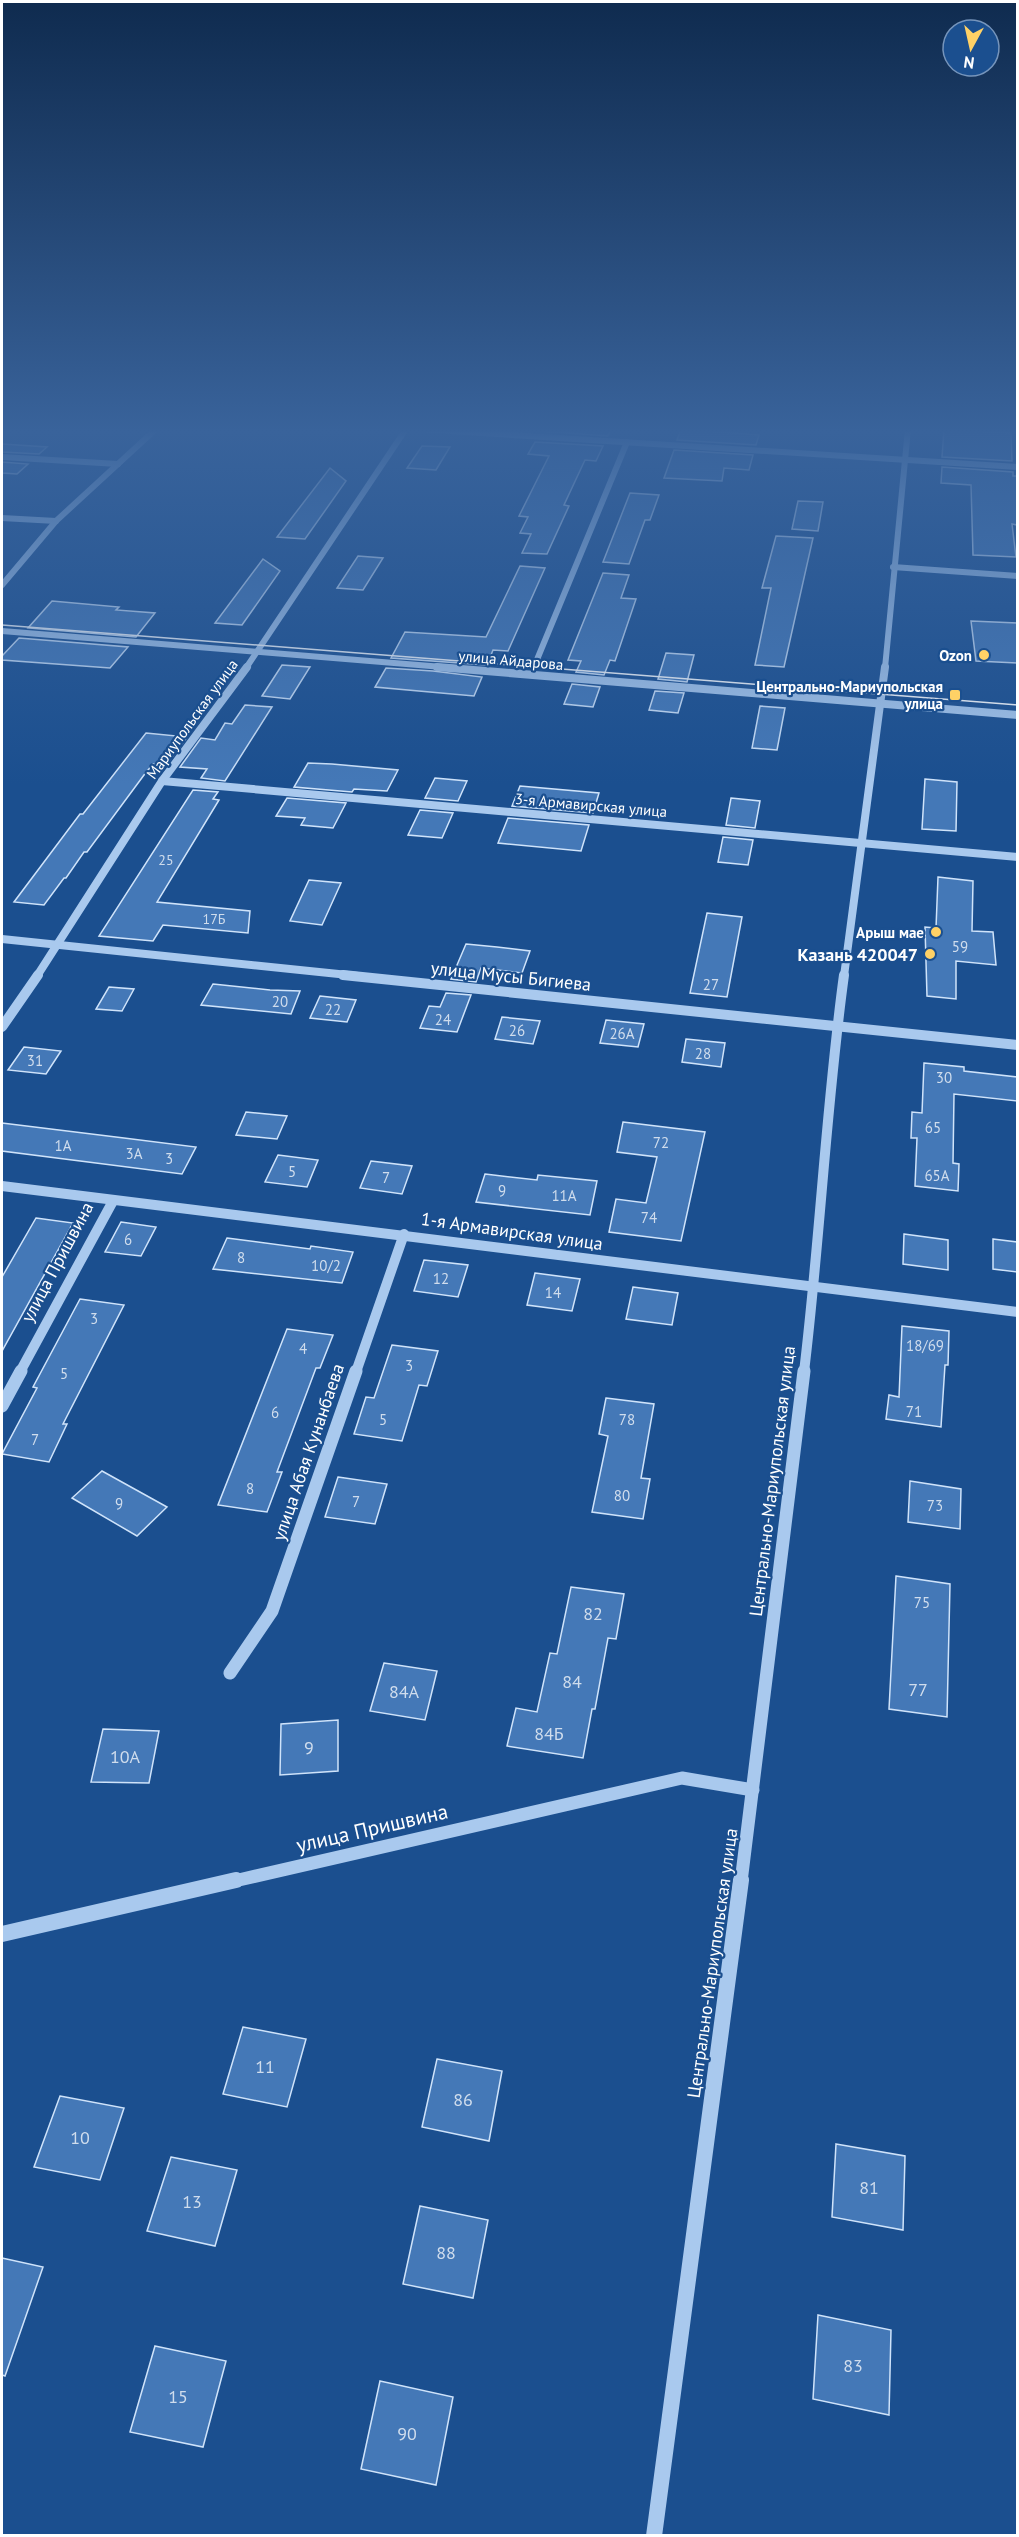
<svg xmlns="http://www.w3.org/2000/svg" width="1019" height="2537" viewBox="0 0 1019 2537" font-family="'PT Sans',sans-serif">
	<rect width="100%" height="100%" fill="#1b4f8f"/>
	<g fill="#4478b7" stroke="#cfe3fa" stroke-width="1.5">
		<polygon points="542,429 611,429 608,436 540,431"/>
		<polygon points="681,429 734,433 759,435 756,445 677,440"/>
		<polygon points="944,429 1011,433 1012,461 942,457"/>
		<polygon points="535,442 603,446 596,461 585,460 564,505 569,506 547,554 522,553 531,534 520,533 528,517 519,516 549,456 528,454"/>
		<polygon points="2,444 47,447 39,454 2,452"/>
		<polygon points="422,446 450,447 436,470 407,468"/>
		<polygon points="674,450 753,455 749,470 724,468 722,481 664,478"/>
		<polygon points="2,462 28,464 17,474 2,473"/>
		<polygon points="942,467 1013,472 1013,476 1017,476 1017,525 1012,524 1016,557 973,555 971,485 941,483"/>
		<polygon points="330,468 346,481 305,539 277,537"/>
		<polygon points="630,493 659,495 650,520 645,520 629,564 603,562"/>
		<polygon points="798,501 823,502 818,531 792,529"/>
		<polygon points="776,536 813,538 784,667 755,665 771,588 762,588"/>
		<polygon points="358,556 383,558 363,590 337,588"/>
		<polygon points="263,559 280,571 242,625 215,623"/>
		<polygon points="520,566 545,568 508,651 493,650 487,665 391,658 405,632 486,637"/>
		<polygon points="603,573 629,575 621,598 636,599 615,661 610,660 604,675 576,672 581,661 568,660"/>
		<polygon points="52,601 119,607 116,610 155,613 136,637 28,628"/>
		<polygon points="971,621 1017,623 1017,663 976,661"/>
		<polygon points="19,638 128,647 110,668 2,660 2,656"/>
		<polygon points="666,653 694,655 687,682 658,679"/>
		<polygon points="282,665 310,667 290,699 262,696"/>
		<polygon points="386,668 433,671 482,677 474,696 375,687"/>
		<polygon points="572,684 600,687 593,707 564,704"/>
		<polygon points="655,691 684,693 678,713 649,710"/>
		<polygon points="245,705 272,707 225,781 201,778 207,769 180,767 201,738 215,740 225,723 232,724"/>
		<polygon points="760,706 785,708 777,750 752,748"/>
		<polygon points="146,733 187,737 166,765 153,764 144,775 87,852 84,852 66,878 64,878 44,905 14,902 80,814 83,814"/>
		<polygon points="308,763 332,764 398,770 387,791 354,789 352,792 294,787"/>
		<polygon points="435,778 467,781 458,801 425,798"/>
		<polygon points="925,779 957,782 956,831 922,829"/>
		<polygon points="520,786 599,793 593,813 512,806"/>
		<polygon points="193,790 218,792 213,799 219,800 157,902 250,911 248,933 163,925 153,941 99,936"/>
		<polygon points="287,798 346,803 333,828 301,825 305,818 276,816"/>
		<polygon points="731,798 760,801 755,828 726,825"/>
		<polygon points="420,810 453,813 442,838 408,835"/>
		<polygon points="508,818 589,825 581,851 498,843"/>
		<polygon points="723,837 753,840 748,865 718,862"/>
		<polygon points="938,877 973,881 972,931 993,932 996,965 956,961 956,999 927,996 925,927 936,928"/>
		<polygon points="309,880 341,883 322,925 290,921"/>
		<polygon points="707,913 742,917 727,997 690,993"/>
		<polygon points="466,944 497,947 530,951 522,973 481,968 476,982 451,979"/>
		<polygon points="213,984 270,990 300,991 291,1014 201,1005"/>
		<polygon points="109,987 134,989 122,1011 96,1009"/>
		<polygon points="446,993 471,995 457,1032 420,1028 429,1006 440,1007"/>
		<polygon points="320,996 356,1000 347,1022 310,1018"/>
		<polygon points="502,1017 540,1021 533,1044 495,1039"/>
		<polygon points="606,1020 644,1024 638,1047 600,1043"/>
		<polygon points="686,1039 725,1043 721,1067 682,1062"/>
		<polygon points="24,1047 61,1051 46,1074 8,1070"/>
		<polygon points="924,1063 964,1067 964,1071 1017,1077 1017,1101 954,1094 953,1163 959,1164 958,1191 915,1186 917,1138 911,1138 912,1112 922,1113"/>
		<polygon points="246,1112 287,1116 277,1139 236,1135"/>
		<polygon points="623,1122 705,1132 681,1241 609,1232 616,1199 646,1203 657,1157 617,1152"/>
		<polygon points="2,1123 124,1138 196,1147 182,1174 2,1151"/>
		<polygon points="278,1155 318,1160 307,1187 265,1182"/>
		<polygon points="371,1161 412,1166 402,1194 360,1188"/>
		<polygon points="485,1174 537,1180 538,1175 597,1181 590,1215 476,1202"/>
		<polygon points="36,1218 73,1223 2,1351 2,1277"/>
		<polygon points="121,1222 156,1227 141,1256 105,1252"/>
		<polygon points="904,1234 948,1240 948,1270 903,1264"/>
		<polygon points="227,1238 310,1249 311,1246 353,1252 342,1283 213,1269"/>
		<polygon points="993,1239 1017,1242 1017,1272 993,1269"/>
		<polygon points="424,1260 468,1265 458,1297 414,1291"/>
		<polygon points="535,1273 580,1279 572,1311 527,1305"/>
		<polygon points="633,1287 678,1293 672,1325 626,1319"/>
		<polygon points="80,1299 124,1305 63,1424 67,1424 49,1462 2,1454 37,1388 33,1387"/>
		<polygon points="902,1326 949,1331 948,1365 945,1365 941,1427 886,1419 889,1395 899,1397"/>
		<polygon points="287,1329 333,1335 320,1368 316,1368 277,1472 282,1472 267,1512 218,1505"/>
		<polygon points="392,1345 438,1351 427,1386 419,1385 402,1441 354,1434 366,1397 374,1398"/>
		<polygon points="606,1398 654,1404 641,1478 650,1479 643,1519 592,1512 608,1436 599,1434"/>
		<polygon points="102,1471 167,1507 137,1536 72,1498"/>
		<polygon points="338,1477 387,1484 375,1524 325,1517"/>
		<polygon points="910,1481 961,1489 960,1529 908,1522"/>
		<polygon points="896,1576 950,1584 947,1717 889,1709"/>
		<polygon points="571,1587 624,1594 616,1639 608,1638 595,1709 592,1709 583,1758 507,1746 516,1708 537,1712 550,1653 557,1654"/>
		<polygon points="384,1663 437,1671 425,1720 370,1711"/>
		<polygon points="338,1720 338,1771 280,1775 281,1724"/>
		<polygon points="103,1729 159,1731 149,1783 91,1782"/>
		<polygon points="243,2027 306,2039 287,2107 223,2094"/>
		<polygon points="437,2059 502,2071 489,2141 422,2127"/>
		<polygon points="60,2096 124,2108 100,2180 34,2167"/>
		<polygon points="836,2144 905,2156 903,2230 832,2217"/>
		<polygon points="171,2157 237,2170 215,2246 147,2231"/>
		<polygon points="420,2206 488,2220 473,2298 403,2284"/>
		<polygon points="2,2258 43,2267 5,2376 2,2375"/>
		<polygon points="818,2315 891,2330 889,2415 813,2399"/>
		<polygon points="155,2346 226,2361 203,2447 130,2432"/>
		<polygon points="380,2381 453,2397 436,2485 361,2469"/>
	</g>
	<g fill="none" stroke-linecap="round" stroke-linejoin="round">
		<g stroke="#a9c9ee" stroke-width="6">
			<polyline points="419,429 1018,467"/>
			<polyline points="2,457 118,464"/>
			<polyline points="2,518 56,521"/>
			<polyline points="893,567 1018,576"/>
			<polyline points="2,585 56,521 156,429"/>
			<polyline points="2,631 455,668"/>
			<polyline points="536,662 627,442"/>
			<polyline points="246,668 406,429"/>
			<polyline points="885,668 908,429"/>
		</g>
		<g stroke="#a9c9ee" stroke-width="8">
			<polyline points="437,667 1018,715"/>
			<polyline points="162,781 1018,857"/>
			<polyline points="2,939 358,976"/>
			<polyline points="37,976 162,781 247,667"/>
			<polyline points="844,976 885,667"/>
		</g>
		<g stroke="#a9c9ee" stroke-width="10">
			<polyline points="343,975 1018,1045"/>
			<polyline points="2,1027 38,975"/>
			<path d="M2,1186C341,1226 679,1272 1018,1312"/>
			<polyline points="20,1372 113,1201"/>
			<polyline points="356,1372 404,1234"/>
			<path d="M804,1372C820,1240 826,1106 844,975"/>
		</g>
		<g stroke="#a9c9ee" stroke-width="13">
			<polyline points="2,1406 21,1371"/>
			<polyline points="230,1673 272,1611 356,1371"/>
			<polyline points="230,1882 682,1778 753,1790"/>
			<polyline points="741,1882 804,1371"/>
		</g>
		<g stroke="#a9c9ee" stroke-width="16">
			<polyline points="2,1934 236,1880"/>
			<polyline points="654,2536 741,1880"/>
		</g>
		<polyline stroke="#fff" stroke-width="1.5" points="2,625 1018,705"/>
	</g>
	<linearGradient id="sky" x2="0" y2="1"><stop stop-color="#0f2b4f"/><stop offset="0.55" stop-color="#39639b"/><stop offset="1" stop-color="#39639b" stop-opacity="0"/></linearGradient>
	<rect width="1019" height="784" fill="url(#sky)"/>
	<g fill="#ffd166" stroke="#1b4f8f" stroke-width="2">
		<circle cx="984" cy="655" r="6"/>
		<rect x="949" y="689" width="12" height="12" rx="3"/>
		<circle cx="936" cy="932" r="6"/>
		<circle cx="930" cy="954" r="6"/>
	</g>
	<g text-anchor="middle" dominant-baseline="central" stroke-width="4.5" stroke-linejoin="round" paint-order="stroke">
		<g font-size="14" fill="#d0dded">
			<text x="166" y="860">25</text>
			<text x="214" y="919">17Б</text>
		</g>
		<g font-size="15" font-weight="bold" fill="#fff" stroke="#1b4f8f" text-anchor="end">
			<text x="972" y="655">Ozon</text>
			<text x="943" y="686">Центрально-Мариупольская<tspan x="943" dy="17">улица</tspan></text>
			<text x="924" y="932">Арыш мае</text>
		</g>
		<g font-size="15" fill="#fff" stroke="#1b4f8f">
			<text transform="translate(511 660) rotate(5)">улица Айдарова</text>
			<text transform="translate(192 719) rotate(-54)">Мариупольская улица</text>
			<text transform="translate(591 805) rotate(5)">3-я Армавирская улица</text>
		</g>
		<g font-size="15" fill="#d0dded">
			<text x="960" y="946">59</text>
			<text x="711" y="984">27</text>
			<text x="280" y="1001">20</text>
			<text x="333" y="1009">22</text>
			<text x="443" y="1019">24</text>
			<text x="517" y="1030">26</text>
			<text x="622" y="1033">26А</text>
			<text x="703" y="1053">28</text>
			<text x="35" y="1060">31</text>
			<text x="944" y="1077">30</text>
			<text x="933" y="1127">65</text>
			<text x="661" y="1142">72</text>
			<text x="63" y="1145">1А</text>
			<text x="134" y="1153">3А</text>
			<text x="169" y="1158">3</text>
			<text x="292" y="1171">5</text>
			<text x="937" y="1175">65А</text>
			<text x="386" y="1177">7</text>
			<text x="502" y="1190">9</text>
			<text x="564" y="1195">11А</text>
			<text x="649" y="1217">74</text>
			<text x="128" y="1239">6</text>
			<text x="241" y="1257">8</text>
			<text x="326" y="1265">10/2</text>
			<text x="441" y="1278">12</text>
			<text x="553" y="1292">14</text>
			<text x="94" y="1318">3</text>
			<text x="925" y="1345">18/69</text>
			<text x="303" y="1348">4</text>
			<text x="409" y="1365">3</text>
			<text x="64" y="1373">5</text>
			<text x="914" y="1411">71</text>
			<text x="275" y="1412">6</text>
			<text x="383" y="1419">5</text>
			<text x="627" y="1419">78</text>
			<text x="35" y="1439">7</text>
			<text x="250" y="1488">8</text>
			<text x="622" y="1495">80</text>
			<text x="356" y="1501">7</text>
			<text x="119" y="1503">9</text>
			<text x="935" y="1505">73</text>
			<text x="922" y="1602">75</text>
		</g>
		<g font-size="18" font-weight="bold" fill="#fff" stroke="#1b4f8f" text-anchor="end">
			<text x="918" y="954">Казань 420047</text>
		</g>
		<g font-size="18" fill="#fff" stroke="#1b4f8f">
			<text transform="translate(511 976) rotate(6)">улица Мусы Бигиева</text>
			<text transform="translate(512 1231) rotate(8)">1-я Армавирская улица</text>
			<text transform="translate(57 1262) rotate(-62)">улица Пришвина</text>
			<text transform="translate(308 1452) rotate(-71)">улица Абая Кунанбаева</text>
			<text transform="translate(772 1481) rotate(-83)">Центрально-Мариупольская улица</text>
			<text transform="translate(712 1963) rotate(-82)">Центрально-Мариупольская улица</text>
		</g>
		<g font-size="18" fill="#d0dded">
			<text x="593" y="1613">82</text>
			<text x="572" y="1681">84</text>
			<text x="918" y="1689">77</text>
			<text x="404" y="1691">84А</text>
			<text x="549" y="1733">84Б</text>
			<text x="309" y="1747">9</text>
			<text x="125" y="1756">10А</text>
			<text x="265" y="2066">11</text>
			<text x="463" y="2099">86</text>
			<text x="80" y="2137">10</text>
			<text x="869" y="2187">81</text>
			<text x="192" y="2201">13</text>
			<text x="446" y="2252">88</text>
			<text x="853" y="2365">83</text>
			<text x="178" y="2396">15</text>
			<text x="407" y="2433">90</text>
		</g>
		<g font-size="21" fill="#fff" stroke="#1b4f8f">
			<text transform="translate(372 1828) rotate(-13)">улица Пришвина</text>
		</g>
	</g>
	<rect width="1019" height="2537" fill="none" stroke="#ffffff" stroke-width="6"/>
	<g transform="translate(971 48) rotate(188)"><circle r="28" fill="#1b4f8f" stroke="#7695bc" stroke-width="1.5"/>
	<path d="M0-4.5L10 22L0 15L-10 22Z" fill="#ffd166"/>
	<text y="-9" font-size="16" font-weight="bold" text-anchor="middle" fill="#ffffff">N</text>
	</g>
</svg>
